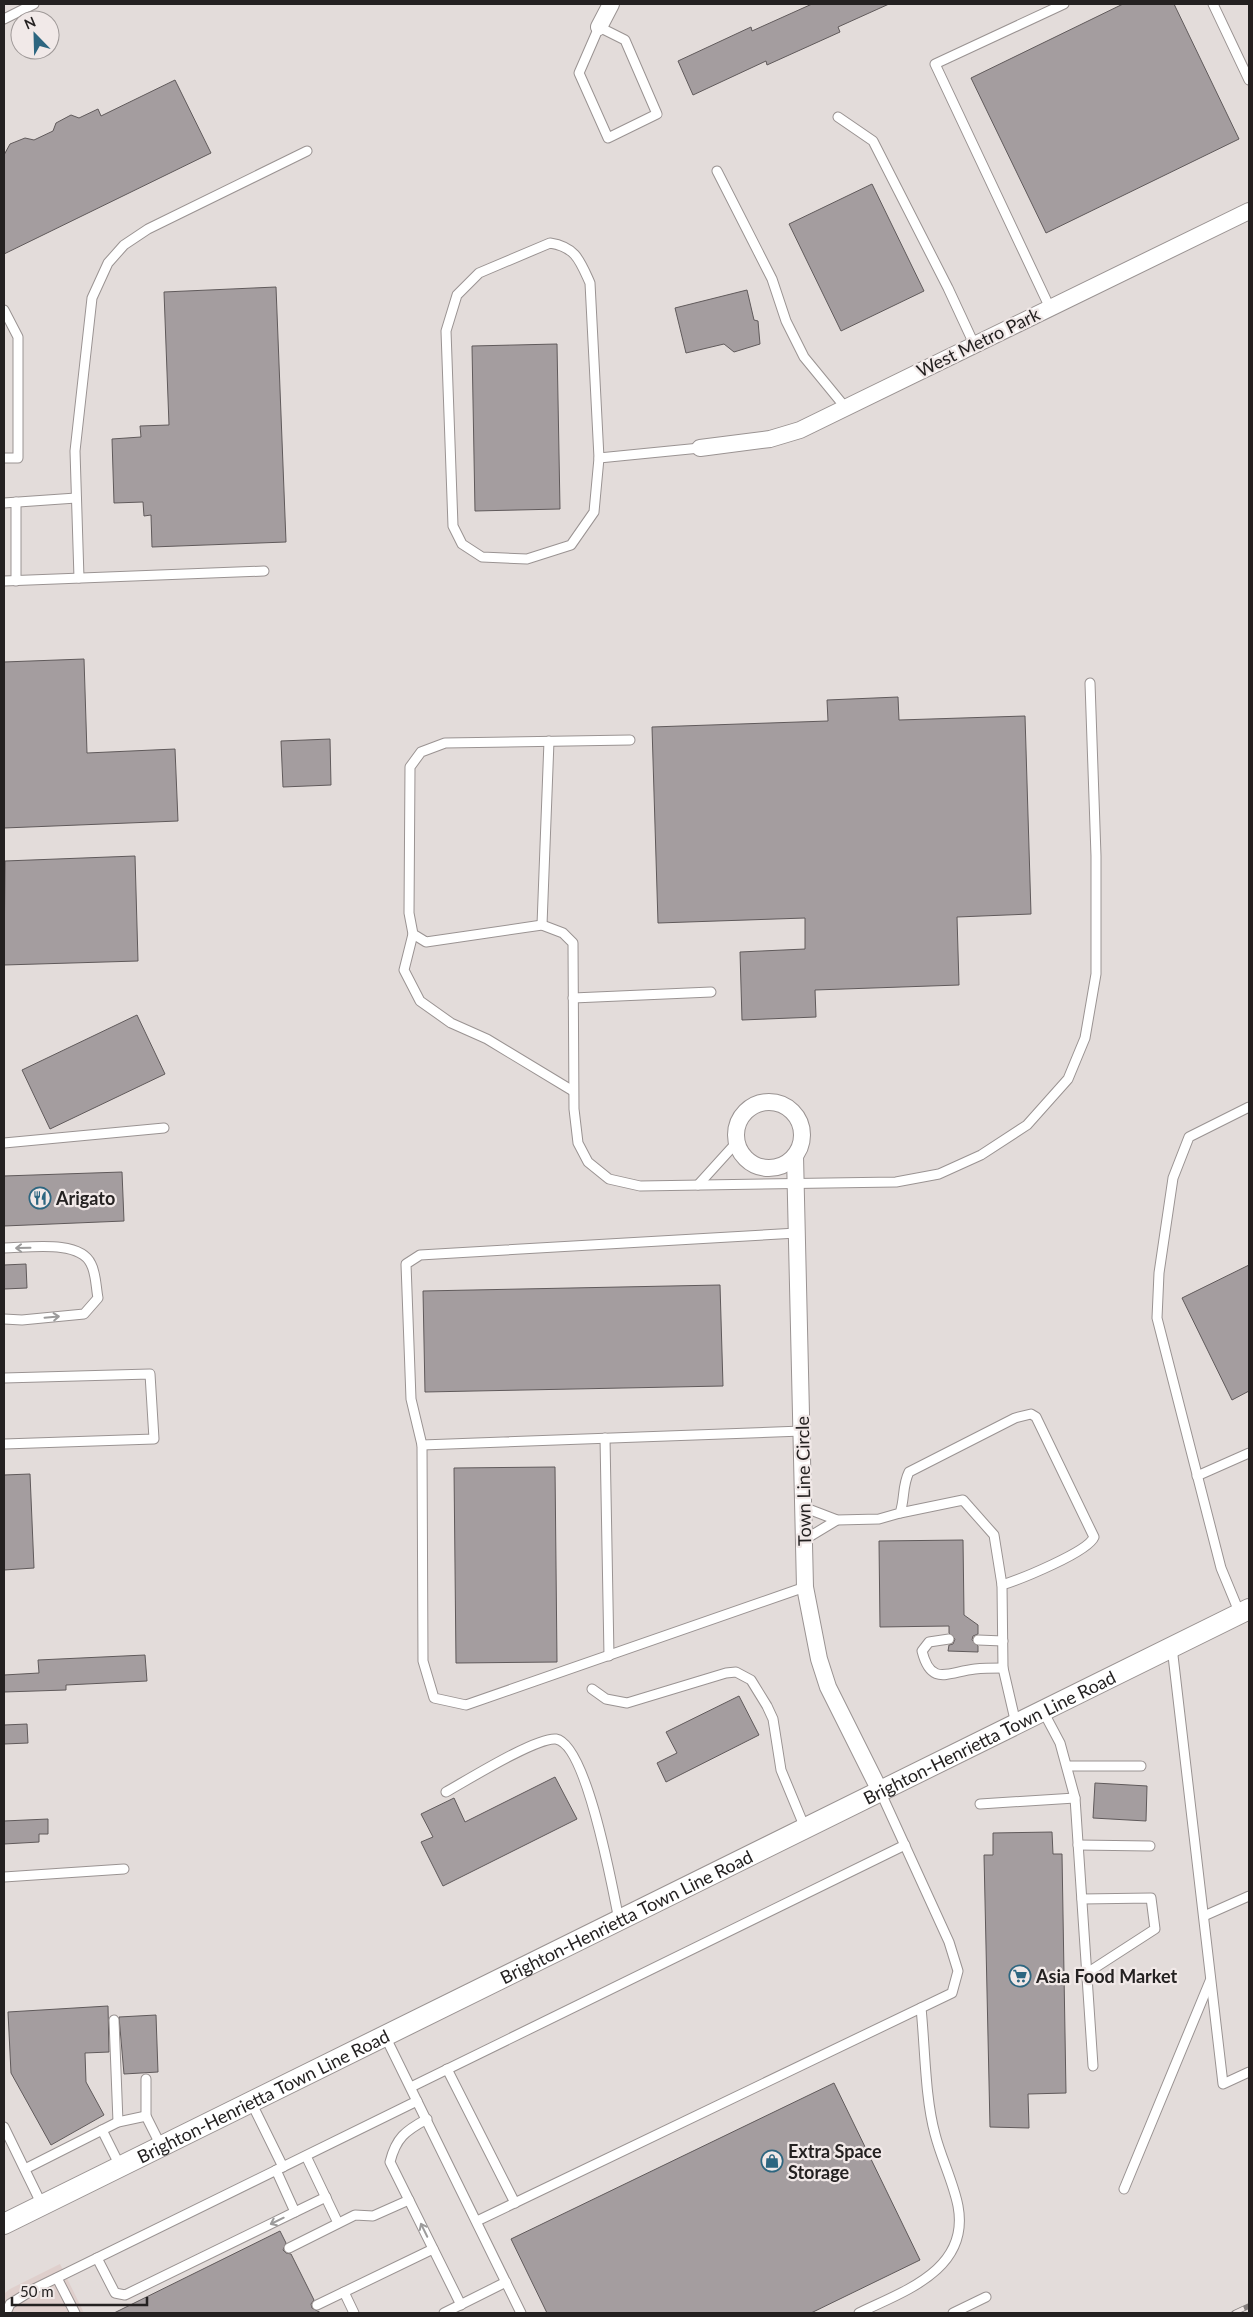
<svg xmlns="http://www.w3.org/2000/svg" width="1253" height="2317" viewBox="0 0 1253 2317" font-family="Lato,sans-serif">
	<rect width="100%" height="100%" fill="#e3dcda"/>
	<polygon fill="#dfcfcc" points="60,2264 84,2313 4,2313 4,2294 10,2289"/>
	<g fill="#a49d9f" stroke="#605a5b">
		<polygon points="812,4 889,4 838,27 840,32 767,65 766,61 693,95 678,61 751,27 752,31"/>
		<polygon points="1123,4 1174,4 1239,139 1046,233 971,78"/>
		<polygon points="175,80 211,153 4,254 4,155 10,144 25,138 34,140 53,131 56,123 71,115 79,118 98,109 101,116"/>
		<polygon points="872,184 924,291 841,331 789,224"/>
		<polygon points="276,287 286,542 152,547 151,515 144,516 143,502 114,503 112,439 141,437 140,426 169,425 164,292"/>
		<polygon points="747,290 754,320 758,321 760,344 734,352 724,344 686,353 675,308"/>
		<polygon points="557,344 560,509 475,511 472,346"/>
		<polygon points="84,659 87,753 175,749 178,821 4,828 4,662"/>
		<polygon points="898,697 899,720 1025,716 1031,914 957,917 959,985 815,990 816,1017 742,1020 740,952 805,949 805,918 658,923 652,727 828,721 827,700"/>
		<polygon points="330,739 331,785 283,787 281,741"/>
		<polygon points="135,856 138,961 4,965 5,861"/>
		<polygon points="137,1015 165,1074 50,1129 22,1070"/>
		<polygon points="122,1172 124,1221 4,1226 4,1176"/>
		<polygon points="26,1264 27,1288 4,1289 4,1265"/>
		<polygon points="1249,1265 1249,1391 1232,1400 1182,1298"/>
		<polygon points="720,1285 723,1386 425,1392 423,1291"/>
		<polygon points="555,1467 557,1662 456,1663 454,1468"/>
		<polygon points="30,1474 34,1568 4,1570 4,1475"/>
		<polygon points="963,1540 964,1615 978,1625 978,1634 973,1636 972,1640 978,1646 978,1652 948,1651 949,1645 953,1644 955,1639 949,1633 949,1626 880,1627 879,1541"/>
		<polygon points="145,1655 147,1681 66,1685 66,1690 4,1692 4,1675 39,1673 38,1660"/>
		<polygon points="739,1696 759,1735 666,1782 657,1763 677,1753 666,1732"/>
		<polygon points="27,1724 28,1743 4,1744 4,1725"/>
		<polygon points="555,1777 577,1819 443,1886 421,1842 433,1837 421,1814 454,1798 465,1822"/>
		<polygon points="1095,1783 1147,1786 1146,1821 1093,1818"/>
		<polygon points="48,1819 48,1834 39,1834 39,1842 4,1844 4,1821"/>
		<polygon points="1052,1832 1053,1854 1062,1854 1066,2093 1028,2094 1029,2128 990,2127 984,1855 993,1855 993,1833"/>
		<polygon points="108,2006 109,2052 85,2053 86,2082 104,2115 51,2145 11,2073 8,2012"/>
		<polygon points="156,2015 158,2072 124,2074 119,2017"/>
		<polygon points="834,2083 920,2260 811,2313 547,2313 511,2239"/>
		<polygon points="280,2231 286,2243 283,2250 286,2253 291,2254 314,2300 311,2304 312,2308 321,2313 114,2313"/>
	</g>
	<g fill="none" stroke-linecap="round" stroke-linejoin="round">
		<g stroke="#9a9392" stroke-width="11">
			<g id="service">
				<polyline points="1213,4 1249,80"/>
				<polyline points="4,19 34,4"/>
				<polygon points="599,27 625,40 657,114 608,138 579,73"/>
				<polyline points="838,117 873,141 948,288 974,344"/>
				<polyline points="717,171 772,279 786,321 804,357 845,407"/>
				<path d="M550,243C576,247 580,261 590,283L599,458L594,512L571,545L527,559L482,557L462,544L453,526L446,331L457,295L479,273Z"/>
				<polyline points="1050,308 935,64 1064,4"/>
				<polyline points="4,310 18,337 18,458 4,458"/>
				<polyline points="599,458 700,448"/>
				<polyline points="16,502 16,581"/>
				<polyline points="4,503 76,498"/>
				<polyline points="79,578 75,451 92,298 108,263 124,245 148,229 307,151"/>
				<polyline points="4,581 264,571"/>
				<polyline points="630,740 445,743 421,752 410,767 409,913 413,934 426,942 542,925 563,933 573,943 574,1109 578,1143 588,1162 609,1179 640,1186 896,1182 939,1174 981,1155 1027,1125 1068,1079 1085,1038 1096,974 1096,856 1090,683"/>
				<polyline points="542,925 549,741"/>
				<polyline points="413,934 404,970 420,1001 451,1023 487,1039 573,1091"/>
				<polyline points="573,998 711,992"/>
				<polyline points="4,1143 164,1128"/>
				<polyline points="698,1185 737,1142"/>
				<polyline points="797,1233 420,1255 406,1264 411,1399 422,1445 423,1661 434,1698 466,1705 805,1587"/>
				<path d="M4,1248C26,1248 80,1239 91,1264C96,1273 96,1288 98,1298L84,1314L22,1320L4,1319"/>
				<polyline points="4,1378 150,1374 154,1439 4,1444"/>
				<polyline points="605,1438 609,1656"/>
				<polyline points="422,1445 802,1431"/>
				<polyline points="1197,1476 1249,1453"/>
				<path d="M803,1507L837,1520L879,1519L900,1513C905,1499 902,1486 909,1472L1015,1418L1031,1414L1036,1417L1094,1537C1088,1552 1021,1579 1002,1585L1003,1668L1016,1724"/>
				<polyline points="900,1513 963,1500 994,1535 1002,1585"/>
				<polyline points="804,1540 837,1520"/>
				<polyline points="1240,1614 1221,1568 1157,1318 1159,1273 1173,1178 1189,1137 1249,1107"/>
				<path d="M949,1639L929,1642L922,1651C931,1687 948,1672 975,1669C984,1668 994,1668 1003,1668"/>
				<polyline points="978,1640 1003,1641"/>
				<polyline points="1172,1647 1223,2084 1249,2072"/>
				<polyline points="592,1689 606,1699 627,1703 726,1673 736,1672 751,1680 767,1706 773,1719 781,1770 805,1828"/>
				<polyline points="1043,1711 1060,1743 1075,1798 1093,2066"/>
				<polyline points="1068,1766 1141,1766"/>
				<path d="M446,1792C466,1781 536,1737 556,1739C587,1744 613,1891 619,1920"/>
				<polyline points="980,1804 1075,1798"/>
				<polyline points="1078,1845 1150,1846"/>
				<polyline points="4,1877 124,1869"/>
				<polyline points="1082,1899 1151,1898 1155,1929 1087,1973"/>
				<polyline points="1204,1916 1249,1896"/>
				<polyline points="114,2020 118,2122"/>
				<polyline points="385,2036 521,2313"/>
				<polyline points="447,2069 515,2203"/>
				<polyline points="146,2079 146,2116 161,2146"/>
				<polyline points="411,2087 905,1845"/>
				<polyline points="251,2102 283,2167"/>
				<path d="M427,2119C405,2131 396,2138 390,2162L461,2305"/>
				<polyline points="4,2127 42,2205"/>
				<polyline points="102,2130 120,2166"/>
				<polyline points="306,2156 338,2223"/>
				<polyline points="25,2169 118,2122 146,2116"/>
				<polyline points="1124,2189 1210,1981"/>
				<polyline points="295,2212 326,2197"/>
				<polyline points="477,2221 952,1993 958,1971 949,1942 880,1791"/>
				<polyline points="289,2248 355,2215 373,2216 409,2200"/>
				<polyline points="97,2258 115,2293 125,2295 295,2212 276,2170"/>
				<polyline points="57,2278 75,2313"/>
				<polyline points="344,2292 354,2313"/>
				<polyline points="317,2305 433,2249"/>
				<polyline points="6,2313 10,2304 34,2289 417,2101"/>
				<polyline points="444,2313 506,2282"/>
				<path d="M859,2313C904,2291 970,2270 958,2206C953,2181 941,2158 935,2134C925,2098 925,2046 921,2008"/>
				<polyline points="953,2313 986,2297"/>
			</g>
		</g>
		<g stroke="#9a9392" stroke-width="18">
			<g id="minor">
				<polyline points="599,27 611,4"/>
				<polyline points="700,448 770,439 800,430 1249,211"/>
				<circle cx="769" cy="1135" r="33"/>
				<polyline points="795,1156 805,1587 819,1659 828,1687 880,1791"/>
			</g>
		</g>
		<g stroke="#9a9392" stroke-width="22">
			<g id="tertiary">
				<path id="s1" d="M4,2224L1249,1609"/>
			</g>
		</g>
		<use href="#service" stroke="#fff" stroke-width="9"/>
		<use href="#minor" stroke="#fff" stroke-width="16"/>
		<use href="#tertiary" stroke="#fff" stroke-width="20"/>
		<g stroke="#85807f" stroke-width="5.5">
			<polyline id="rail" points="1234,2313 1249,2306"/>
		</g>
		<use href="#rail" stroke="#f1e9e8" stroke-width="4" stroke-dasharray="11" stroke-linecap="butt"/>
	</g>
	<defs><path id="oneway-shaft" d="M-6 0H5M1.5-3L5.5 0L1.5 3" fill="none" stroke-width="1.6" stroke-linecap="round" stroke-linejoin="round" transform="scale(1.25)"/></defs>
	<g stroke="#9c9b9b">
		<use href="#oneway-shaft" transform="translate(23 1248) rotate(179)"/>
		<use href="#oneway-shaft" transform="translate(52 1317) rotate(-5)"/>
		<use href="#oneway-shaft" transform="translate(277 2221) rotate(154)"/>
		<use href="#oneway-shaft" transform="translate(424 2230) rotate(-116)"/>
	</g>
	<defs>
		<g id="restaurant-ring" transform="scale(1.125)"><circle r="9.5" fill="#f1e9e8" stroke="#2d6680" stroke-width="1.5"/><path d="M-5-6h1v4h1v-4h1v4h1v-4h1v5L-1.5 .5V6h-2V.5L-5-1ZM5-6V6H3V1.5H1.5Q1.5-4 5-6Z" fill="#2d6680"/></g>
		<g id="supermarket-ring" transform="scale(1.125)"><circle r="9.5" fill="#f1e9e8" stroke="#2d6680" stroke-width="1.5"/><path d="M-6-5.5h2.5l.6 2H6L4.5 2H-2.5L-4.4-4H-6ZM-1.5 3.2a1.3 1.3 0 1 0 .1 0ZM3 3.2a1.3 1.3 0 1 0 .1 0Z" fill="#2d6680"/></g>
		<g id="shop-ring" transform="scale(1.125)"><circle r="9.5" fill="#f1e9e8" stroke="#2d6680" stroke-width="1.5"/><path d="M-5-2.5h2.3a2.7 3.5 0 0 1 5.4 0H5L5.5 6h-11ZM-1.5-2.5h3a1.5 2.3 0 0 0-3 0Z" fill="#2d6680"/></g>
	</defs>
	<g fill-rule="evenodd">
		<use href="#restaurant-ring" x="40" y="1198"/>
		<use href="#supermarket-ring" x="1020" y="1976"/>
		<use href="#shop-ring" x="772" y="2161"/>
	</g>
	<g text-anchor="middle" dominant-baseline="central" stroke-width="4.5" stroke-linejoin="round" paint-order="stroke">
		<g font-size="18" fill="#242121" stroke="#f1e9e8">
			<text transform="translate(978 342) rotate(-26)">West Metro Park</text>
			<text transform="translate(803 1481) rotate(-91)">Town Line Circle</text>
			<text stroke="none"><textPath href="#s1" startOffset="1099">Brighton-Henrietta Town Line Road</textPath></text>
			<text stroke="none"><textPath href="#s1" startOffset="694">Brighton-Henrietta Town Line Road</textPath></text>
			<text stroke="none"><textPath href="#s1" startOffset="289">Brighton-Henrietta Town Line Road</textPath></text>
		</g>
		<g font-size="18" font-weight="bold" fill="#242121" stroke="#f1e9e8" text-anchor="start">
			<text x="56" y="1198">Arigato</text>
			<text x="1036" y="1976">Asia Food Market</text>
			<text x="788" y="2151">Extra Space<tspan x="788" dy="21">Storage</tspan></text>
		</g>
	</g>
	<rect width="1253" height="2317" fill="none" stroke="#242121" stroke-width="10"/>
	<g transform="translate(35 35) rotate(337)"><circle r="24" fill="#f1e9e8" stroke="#9f9998"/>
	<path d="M0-4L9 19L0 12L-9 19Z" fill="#2d6680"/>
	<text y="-8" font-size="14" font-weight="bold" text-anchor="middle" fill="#242121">N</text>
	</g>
	<path d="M12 2297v8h135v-8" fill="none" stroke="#242121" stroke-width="2.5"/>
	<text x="20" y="2297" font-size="15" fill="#242121" stroke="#f1e9e8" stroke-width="4" paint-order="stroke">50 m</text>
</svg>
